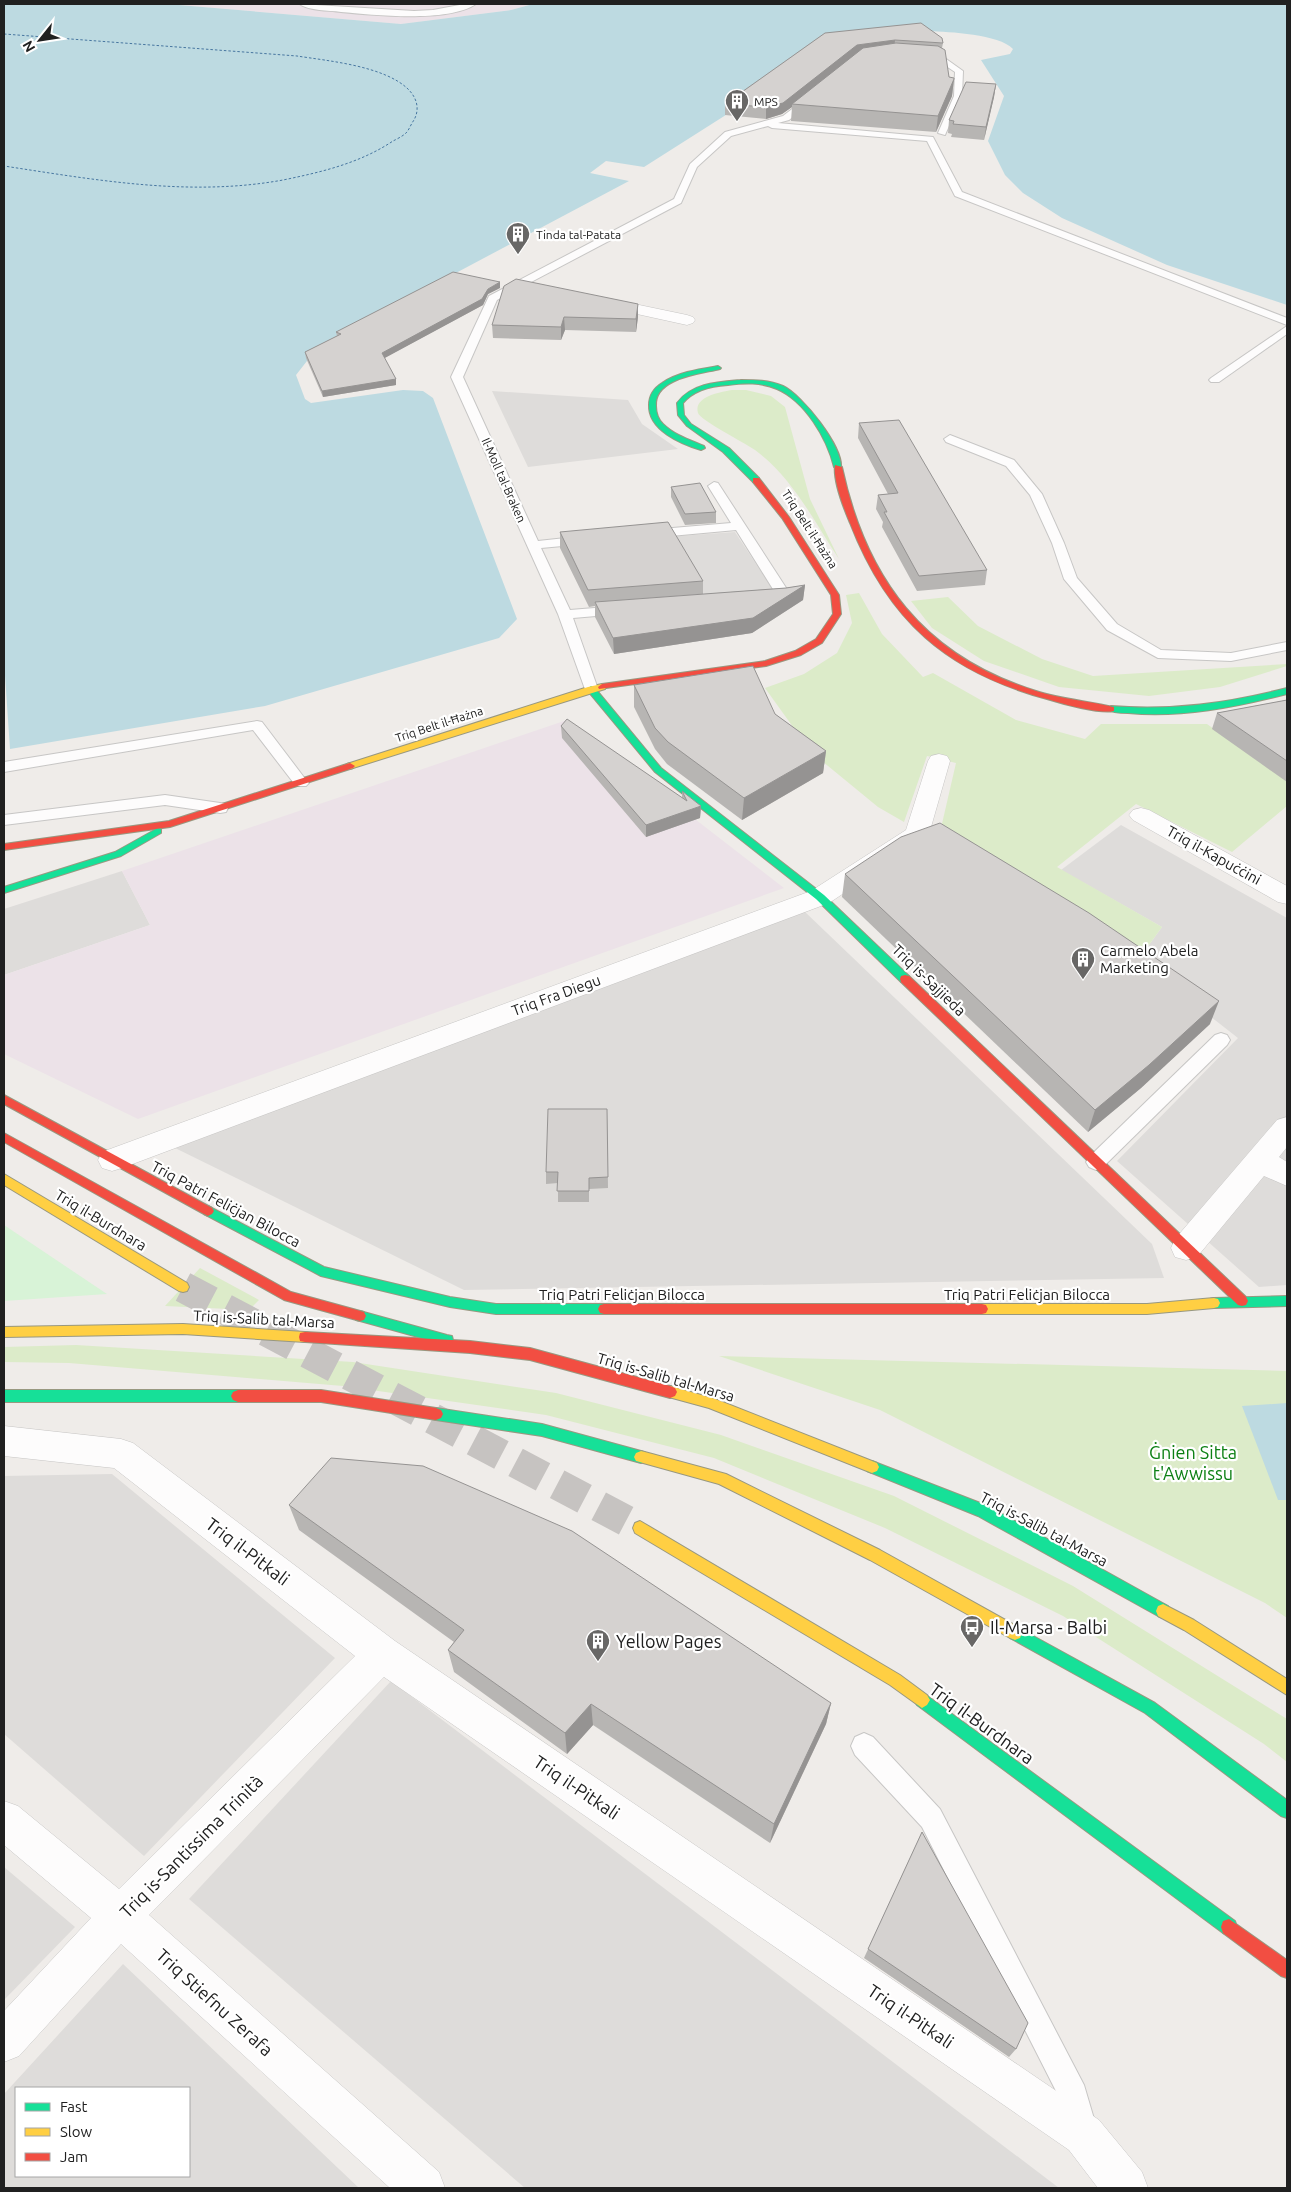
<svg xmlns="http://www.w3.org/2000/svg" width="1291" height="2192" viewBox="0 0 1291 2192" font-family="Ubuntu,sans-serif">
	<rect width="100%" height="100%" fill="#efece9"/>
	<g fill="#dedcda" fill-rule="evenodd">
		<polygon points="492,391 628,400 642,424 678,449 528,467"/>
		<polygon points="735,532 775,593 703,599 666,537"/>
		<polygon points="1121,825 1287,918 1287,1285 1259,1287 1117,1161 1238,1038 1138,960 1162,927 1061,870"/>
		<polygon points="122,871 150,925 4,975 4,909"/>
		<polygon points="804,911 1152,1244 1164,1278 464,1290 173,1147"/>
		<polygon points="112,1474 335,1658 144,1856 4,1734 4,1476"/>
		<polygon points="391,1681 1059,2188 525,2188 189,1899"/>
		<polygon points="4,1867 75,1927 4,2000"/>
		<path d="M123,1964L359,2188H4V2094ZM16,2088H189V2176H16Z"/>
	</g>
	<g fill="#ece2e8">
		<polygon points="167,4 533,4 511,10 401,24"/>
		<polygon points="567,720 784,888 138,1119 4,1054 4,975 150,925 122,871"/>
	</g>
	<g fill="#dcebc9">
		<path d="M732,390H746L771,396L785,407L810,499L839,559C814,521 792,477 755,450C745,443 700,420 698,413C693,396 722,392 732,390Z"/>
		<polygon points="859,593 882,634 923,677 933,673 1016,720 1085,739 1101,724 1207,724 1287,781 1287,806 1232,852 1136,804 1057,867 1162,927 1138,960 938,841 956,763 927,756 904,822 878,807 811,752 765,688 804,674 837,653 852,623 846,595"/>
		<polygon points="948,597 978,626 1042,659 1093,676 1287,664 1287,666 1220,687 1149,696 1059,687 984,661 932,628 911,601"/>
		<polygon points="200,1268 259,1300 249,1310 165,1306"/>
		<polygon points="76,1345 353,1362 556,1393 721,1435 894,1496 1073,1586 1287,1719 1287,1762 1264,1744 1063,1616 885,1528 714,1458 546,1415 343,1386 69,1363 4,1362 4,1347"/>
		<polygon points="719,1356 1287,1371 1287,1618 1265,1603 880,1410"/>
	</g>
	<polygon fill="#d8f3d7" points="4,1225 107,1294 4,1301"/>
	<g fill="#bddae1">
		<path d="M4,4H167L401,24L511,10L533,4H1287V305L1167,265L1062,218L1023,193L1005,175L988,141L1004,96L981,60L1010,54L1013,49C999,34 949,32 929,31L729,113L644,167L606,161L590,173L629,181L326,342L314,352L296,375L305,399L311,403L403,390L423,391L433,398L517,619L499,638L265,706L10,749L4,661Z"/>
		<polygon points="1287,1403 1287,1500 1278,1500 1242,1406"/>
	</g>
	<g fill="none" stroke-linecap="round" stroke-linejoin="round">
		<path stroke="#4776a0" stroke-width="1" stroke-dasharray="2.5 2" stroke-linecap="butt" d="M4,34L297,56C329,61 384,66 408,89C417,98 420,109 414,120C411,124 409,130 406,133C403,136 397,139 393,141C360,163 322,172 283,180C190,197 96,180 4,166"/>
		<polyline stroke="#c6c3c1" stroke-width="31" stroke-dasharray="31 16" stroke-linecap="butt" points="183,1287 640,1528"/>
		<g stroke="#c7c6c5" stroke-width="2">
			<g id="lane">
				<path d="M299,4L414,11L433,10L465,4H476C448,23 374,15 341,12C328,10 310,11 299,4Z"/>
				<polygon points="920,55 942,56 963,71 962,96 945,135 938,133 954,96 955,72 937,60 920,59"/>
				<polygon points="809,96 816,98 789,120 778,123 933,137 962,192 1287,318 1287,325 955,196 927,141 772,128 768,126 731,136 697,167 681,203 497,300 463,377 538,541 584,536 590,540 584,544 541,548 570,610 619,606 626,610 619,614 573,618 598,689 596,692 586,692 558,614 451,377 489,296 674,199 690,164 725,132 783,116"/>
				<polygon points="1287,326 1287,334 1219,382 1211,382 1209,380 1211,378"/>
				<polygon points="950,435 1014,460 1042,494 1064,543 1077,578 1117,624 1161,650 1231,653 1287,642 1287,650 1231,661 1158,658 1107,630 1064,579 1052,543 1030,495 1006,466 946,442 944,439"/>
				<polygon points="714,482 718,483 792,597 790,600 766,601 764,598 766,595 776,594 736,530 649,538 643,534 649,530 731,523 708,486"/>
				<polygon points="257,721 262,722 306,780 309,783 306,786 296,786 253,730 4,772 4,762"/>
				<polygon points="165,795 220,803 226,804 228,808 226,812 220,813 165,805 4,825 4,815"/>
				<polygon points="1221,1033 1227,1035 1230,1040 1227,1045 1103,1167 1096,1170 1089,1167 1086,1162 1089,1157 1215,1035"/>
				<polygon points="864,1733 873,1737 940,1809 1084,2085 1097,2129 1092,2139 1082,2144 1072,2139 1060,2099 922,1827 855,1755 851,1746 855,1737"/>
			</g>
		</g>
		<g stroke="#c7c6c5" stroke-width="1">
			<g id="street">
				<polygon points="601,297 687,315 693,317 695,320 693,323 687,325 596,305 593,302 596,299"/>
				<polygon points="939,754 947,756 950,761 929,834 925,839 829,903 122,1168 112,1171 102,1168 98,1160 102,1152 811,891 906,830 928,761 931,756"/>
				<polygon points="1141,808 1149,810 1287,886 1287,904 1278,902 1133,820 1129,815 1133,810"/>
				<polygon points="1287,1117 1287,1147 1279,1157 1287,1162 1287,1186 1264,1176 1197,1257 1186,1260 1175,1257 1171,1248 1175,1239 1277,1120"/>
				<polygon points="4,1426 121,1439 133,1443 395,1641 1099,2120 1142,2172 1148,2188 1098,2188 1069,2150 384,1677 149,1915 439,2172 445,2188 390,2188 121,1944 19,2056 4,2062 4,2011 91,1918 4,1845 4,1801 18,1806 119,1889 355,1656 114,1468 4,1456"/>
			</g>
		</g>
		<g stroke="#989880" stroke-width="2">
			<g id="fast">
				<path d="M718,366L721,368L720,369C700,374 654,378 656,406C656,413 658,419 663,424C674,435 690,440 704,446L705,448L701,450C681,444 648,430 649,405C649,395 654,388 662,383C678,372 700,369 718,366Z"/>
				<path d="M741,380C755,380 769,380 783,386C802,395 844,447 841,469L834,467C827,438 805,401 777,389C761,382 744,383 728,385C711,386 694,390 683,403L684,415L691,424L729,448L759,478V482H753L723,452L687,426L678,415L677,403C692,383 717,382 741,380Z"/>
				<polygon points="591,686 594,687 661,768 824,895 909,976 910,979 909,982 901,982 816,899 655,772 588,691 587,689"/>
				<path d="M1287,688V694C1236,707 1182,718 1128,713C1121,713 1112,713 1107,709L1111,706C1172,711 1228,703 1287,688Z"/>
				<polygon points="158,828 161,829 161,833 121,856 4,893 4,887 115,852"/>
				<polygon points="208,1206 324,1267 450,1297 496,1304 604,1304 608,1305 610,1309 608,1313 604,1314 496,1314 450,1307 321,1276 204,1214 202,1211 204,1208"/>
				<polygon points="1287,1296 1287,1306 1214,1308 1210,1307 1208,1303 1210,1299 1214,1298"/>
				<polygon points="360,1311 447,1335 452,1336 453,1340 452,1344 447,1345 360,1321 356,1320 354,1316 356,1312"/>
				<polygon points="4,1390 238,1390 243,1392 245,1396 243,1400 238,1402 4,1402"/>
				<polygon points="436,1408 542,1424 641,1451 646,1453 648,1457 646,1461 641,1463 542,1436 436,1420 431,1418 429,1414 431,1410"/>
				<polygon points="872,1461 988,1506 1168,1606 1170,1611 1168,1616 1163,1618 1158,1616 978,1516 867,1471 865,1467 867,1463"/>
				<polygon points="1015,1626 1155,1703 1287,1800 1287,1818 1281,1816 1145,1713 1010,1638 1008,1633 1010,1628"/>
				<polygon points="922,1692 1235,1921 1237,1927 1235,1933 1229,1935 1223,1933 917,1705 914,1700 917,1695"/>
			</g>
		</g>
		<g stroke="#989880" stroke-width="2">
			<g id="slow">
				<polygon points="602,684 606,687 605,689 353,768 350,769 345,766 347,764 588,687"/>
				<polygon points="4,1174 187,1283 189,1287 187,1291 183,1292 179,1291 4,1185"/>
				<polygon points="1214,1298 1218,1299 1220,1303 1218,1307 1214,1308 1147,1314 982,1314 978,1313 976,1309 978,1305 982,1304 1147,1304"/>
				<polygon points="183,1324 305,1332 310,1333 311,1337 310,1341 305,1342 183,1334 4,1337 4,1327"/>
				<polygon points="670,1386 715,1399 877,1463 879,1467 877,1471 872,1473 709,1408 665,1396 663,1392 665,1388"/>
				<polygon points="641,1451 726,1474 880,1550 1020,1628 1022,1633 1020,1638 1015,1640 1010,1638 870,1560 719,1484 636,1461 634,1457 636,1453"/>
				<polygon points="640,1521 900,1675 927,1695 930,1700 927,1705 922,1708 890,1685 635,1533 633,1528 635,1523"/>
				<polygon points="1163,1604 1194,1620 1287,1679 1287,1695 1184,1630 1158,1616 1156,1611 1158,1606"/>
			</g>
		</g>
		<g stroke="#989880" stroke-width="2">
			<g id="jam">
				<path d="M835,465L842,467C866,579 924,656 1036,691C1061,699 1088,701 1114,707V711C1099,714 1063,704 1047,699C947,672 888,621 850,523C844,509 833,480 835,465Z"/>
				<polygon points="753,478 759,478 789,517 839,595 841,614 822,643 801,655 766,666 599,689 598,687 602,684 765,661 795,651 816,639 833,614 831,595 782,518 753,482"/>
				<polygon points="350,763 355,766 353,768 170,827 4,850 4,844 169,821"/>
				<polygon points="905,975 909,976 1246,1297 1248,1301 1246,1305 1242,1306 1238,1305 901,982 900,979 901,976"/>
				<polygon points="4,1095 212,1208 214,1211 212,1214 208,1216 204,1214 4,1104"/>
				<polygon points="4,1133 291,1292 364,1312 366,1316 364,1320 360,1321 284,1300 4,1142"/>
				<polygon points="604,1304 982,1304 986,1305 988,1309 986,1313 982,1314 604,1314 600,1313 598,1309 600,1305"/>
				<polygon points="305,1332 470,1341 530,1348 670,1386 675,1388 677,1392 675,1396 670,1398 530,1360 470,1353 305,1342 300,1341 299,1337 300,1333"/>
				<polygon points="238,1390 321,1390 436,1408 441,1410 443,1414 441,1418 436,1420 321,1402 238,1402 233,1400 231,1396 233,1392"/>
				<polygon points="1229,1919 1287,1960 1287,1978 1281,1976 1223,1933 1221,1927 1223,1921"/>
			</g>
		</g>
		<use href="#lane" fill="#fdfcfc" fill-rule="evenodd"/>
		<use href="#street" fill="#fdfcfc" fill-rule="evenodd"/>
		<use href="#fast" fill="#16e098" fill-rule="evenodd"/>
		<use href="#slow" fill="#ffcf43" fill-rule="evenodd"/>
		<use href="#jam" fill="#f24e42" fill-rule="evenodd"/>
	</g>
	<g fill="#b7b5b3">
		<polygon points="825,33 943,43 942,48 949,77 954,79 952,96 936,132 791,121 792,107 782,114 766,119 725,115 725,104"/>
		<polygon points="996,84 994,97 984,140 951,137 952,134 948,133 949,120"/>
		<polygon points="500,288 488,294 483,305 384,358 396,379 396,385 323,397 306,358 305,352 337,336 336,332"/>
		<polygon points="638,304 638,317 636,332 565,330 561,340 493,338 492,325"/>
		<polygon points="859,423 987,570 985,585 917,591 882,527 883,522 876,509 878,495 888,494 858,438"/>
		<polygon points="671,487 716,512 716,523 685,525 671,497"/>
		<polygon points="560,532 703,581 703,594 786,588 805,585 803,600 752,633 614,654 595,617 595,606 589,607 560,548"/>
		<polygon points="634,685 775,714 826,751 823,773 742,820 667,764 655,749 634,707"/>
		<polygon points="1287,700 1287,782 1212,729 1217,713"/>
		<polygon points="561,726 682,798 682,791 701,806 700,818 646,837 562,738"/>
		<polygon points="845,874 1210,1024 1141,1088 1088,1132 842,897"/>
		<polygon points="607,1109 608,1188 589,1189 589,1202 558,1202 558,1183 546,1184 546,1172"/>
		<polygon points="289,1505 831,1703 826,1724 770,1843 593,1725 567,1754 454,1672 448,1650 454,1642 299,1530"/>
		<polygon points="922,1832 1016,2049 1009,2057 864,1958"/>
	</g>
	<g fill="#959392">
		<polygon points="895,40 894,51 792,104 792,107 782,114 766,119 766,107 857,45"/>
		<polygon points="954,79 952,96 936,132 938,116"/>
		<polygon points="996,84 994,97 984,140 986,127"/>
		<polygon points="500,282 500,288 488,294 483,305 383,359 382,353 488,289"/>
		<polygon points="638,304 638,317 636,332 636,319"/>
		<polygon points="564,317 565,330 561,340 561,327"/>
		<polygon points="396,379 396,385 323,397 322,391"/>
		<polygon points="805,585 803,600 752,633 614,654 613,638"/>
		<polygon points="826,751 823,773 742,820 744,798"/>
		<polygon points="701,806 700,818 646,837 646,825"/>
		<polygon points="1219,1001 1210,1024 1141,1088 1088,1132 1095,1110"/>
		<polygon points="831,1703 826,1724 770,1843 774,1824"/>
		<polygon points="591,1704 593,1725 567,1754 565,1733"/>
	</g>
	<g fill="#d5d2d0" stroke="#959392">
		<polygon points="921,23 942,38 943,43 895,40 857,45 783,103 766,107 725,104 825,33"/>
		<polygon points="896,43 938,46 945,50 949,77 954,78 954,79 938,116 792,104 863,48"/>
		<polygon points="966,82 996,84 986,127 953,124 954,121 949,120"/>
		<polygon points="453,272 500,282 488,289 482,299 382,353 396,379 322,391 305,352 341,334 336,332"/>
		<polygon points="516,279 638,304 636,319 564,317 561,327 492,325 504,286"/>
		<polygon points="899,420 987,570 919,576 884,512 887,512 878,495 898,493 859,423"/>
		<polygon points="700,483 716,512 685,514 671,487"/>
		<polygon points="668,522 703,581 588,590 560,532"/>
		<polygon points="805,585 753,618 613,638 595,602 786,588"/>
		<polygon points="753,666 775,714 826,751 744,798 668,742 655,728 634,685"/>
		<polygon points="1287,700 1287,761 1217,713"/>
		<polygon points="567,719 687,801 682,791 701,806 646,825 561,726"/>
		<polygon points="940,823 1089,913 1219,1001 1149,1065 1095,1110 845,874 901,837"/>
		<polygon points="548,1109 607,1109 608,1177 589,1178 589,1191 557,1191 558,1172 546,1172"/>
		<polygon points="331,1458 423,1466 572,1531 831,1703 774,1824 591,1704 565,1733 448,1650 464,1630 289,1505"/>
		<polygon points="922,1832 1028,2023 1016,2049 868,1949"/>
	</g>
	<defs>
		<g id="building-pin" transform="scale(1.25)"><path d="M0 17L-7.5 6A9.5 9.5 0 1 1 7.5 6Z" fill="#686766" stroke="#fff"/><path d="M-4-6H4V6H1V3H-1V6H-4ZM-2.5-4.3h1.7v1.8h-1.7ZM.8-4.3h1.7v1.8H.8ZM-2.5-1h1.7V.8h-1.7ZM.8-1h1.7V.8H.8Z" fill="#fff"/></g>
		<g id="bus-pin" transform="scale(1.25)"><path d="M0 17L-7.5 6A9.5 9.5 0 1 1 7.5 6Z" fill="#686766" stroke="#fff"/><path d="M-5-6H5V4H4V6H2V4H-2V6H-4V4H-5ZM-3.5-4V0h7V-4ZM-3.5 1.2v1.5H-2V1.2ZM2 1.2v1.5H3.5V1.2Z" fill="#fff"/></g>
	</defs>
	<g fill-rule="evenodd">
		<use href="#building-pin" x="737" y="101"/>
		<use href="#building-pin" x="518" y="234"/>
		<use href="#building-pin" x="1083" y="959"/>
		<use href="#bus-pin" x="972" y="1627"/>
		<use href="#building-pin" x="598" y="1641"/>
	</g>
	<g text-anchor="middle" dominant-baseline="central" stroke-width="4.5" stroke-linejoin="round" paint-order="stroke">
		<g font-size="12" fill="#202020" stroke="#fff" text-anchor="start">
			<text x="754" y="101">MPS</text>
			<text x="536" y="234">Tinda tal-Patata</text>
		</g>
		<g font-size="12" fill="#202020" stroke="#fff">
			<text transform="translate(504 480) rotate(66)">Il-Moll tal-Braken</text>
			<text transform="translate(810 529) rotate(57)">Triq Belt il-Ħażna</text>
			<text transform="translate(439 724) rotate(-18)">Triq Belt il-Ħażna</text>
		</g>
		<g font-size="15" fill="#202020" stroke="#fff">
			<text transform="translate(1214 855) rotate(29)">Triq il-Kapuċċini</text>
			<text transform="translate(929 980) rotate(44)">Triq is-Sajjieda</text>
			<text transform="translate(556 995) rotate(-20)">Triq Fra Diegu</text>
			<text transform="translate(226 1204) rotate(28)">Triq Patri Feliċjan Bilocca</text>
			<text transform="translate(101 1220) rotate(31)">Triq il-Burdnara</text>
			<text x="622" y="1294">Triq Patri Feliċjan Bilocca</text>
			<text x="1027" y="1294">Triq Patri Feliċjan Bilocca</text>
			<text transform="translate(264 1319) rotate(3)">Triq is-Salib tal-Marsa</text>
			<text transform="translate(666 1377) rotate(16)">Triq is-Salib tal-Marsa</text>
			<text transform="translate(1044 1529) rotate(28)">Triq is-Salib tal-Marsa</text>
		</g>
		<g font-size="15" fill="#202020" stroke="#fff" text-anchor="start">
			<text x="1100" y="950">Carmelo Abela<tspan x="1100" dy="17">Marketing</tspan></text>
		</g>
		<g font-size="18" fill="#0d8014" stroke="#fff">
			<text x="1193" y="1452">Ġnien Sitta<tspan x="1193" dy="21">t'Awwissu</tspan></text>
		</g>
		<g font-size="18" fill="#202020" stroke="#fff">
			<text transform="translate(248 1551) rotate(37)">Triq il-Pitkali</text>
			<text transform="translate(982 1723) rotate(36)">Triq il-Burdnara</text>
			<text transform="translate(577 1787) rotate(34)">Triq il-Pitkali</text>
			<text transform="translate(191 1846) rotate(-45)">Triq is-Santissima Trinità</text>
			<text transform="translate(215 2002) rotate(42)">Triq Stiefnu Zerafa</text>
			<text transform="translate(911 2016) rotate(34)">Triq il-Pitkali</text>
		</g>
		<g font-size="18" fill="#202020" stroke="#fff" text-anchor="start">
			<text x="990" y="1627">Il-Marsa - Balbi</text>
			<text x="616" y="1641">Yellow Pages</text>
		</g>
	</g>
	<rect width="1291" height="2192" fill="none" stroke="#202020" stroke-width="10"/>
	<rect x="15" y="2087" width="175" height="90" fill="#ffffff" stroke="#a6a6a6"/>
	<rect x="25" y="2103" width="25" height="8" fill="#16e098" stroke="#a6a6a6"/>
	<text x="60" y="2112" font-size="15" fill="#202020">Fast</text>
	<rect x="25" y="2128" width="25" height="8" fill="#ffcf43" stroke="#a6a6a6"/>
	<text x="60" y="2137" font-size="15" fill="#202020">Slow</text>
	<rect x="25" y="2153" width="25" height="8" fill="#f24e42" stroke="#a6a6a6"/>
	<text x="60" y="2162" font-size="15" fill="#202020">Jam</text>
	<g transform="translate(40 40) rotate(240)" stroke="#ffffff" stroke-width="4" paint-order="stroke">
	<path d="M0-4L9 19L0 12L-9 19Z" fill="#202020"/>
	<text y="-8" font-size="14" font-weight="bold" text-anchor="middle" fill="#202020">N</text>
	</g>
</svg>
